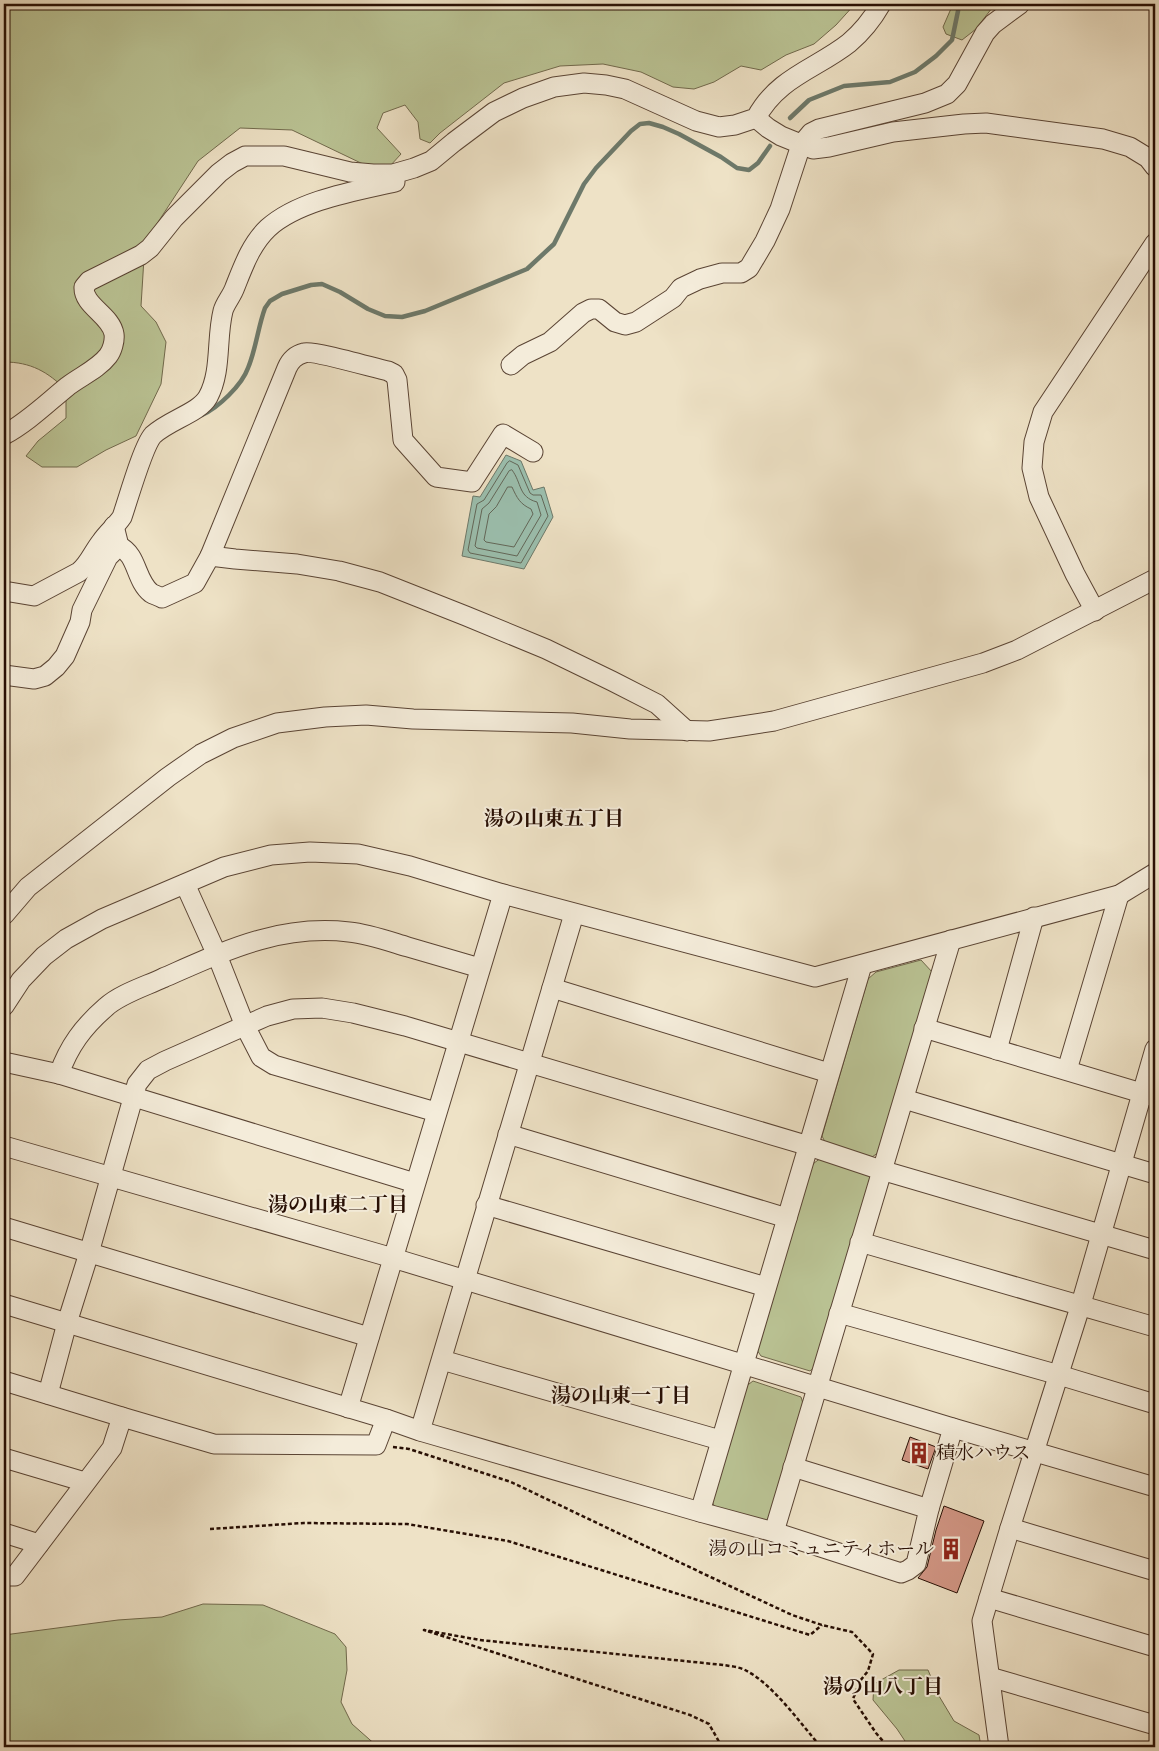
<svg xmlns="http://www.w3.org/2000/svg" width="1159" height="1751" viewBox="0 0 1159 1751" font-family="'Libre Bodoni','Noto Serif JP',serif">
	<rect width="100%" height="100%" fill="#eee2c6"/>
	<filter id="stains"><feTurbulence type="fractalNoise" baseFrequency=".004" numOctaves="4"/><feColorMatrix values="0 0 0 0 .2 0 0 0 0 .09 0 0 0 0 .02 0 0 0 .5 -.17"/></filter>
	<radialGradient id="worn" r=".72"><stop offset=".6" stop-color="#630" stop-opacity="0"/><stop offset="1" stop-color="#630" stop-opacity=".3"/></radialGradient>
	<g fill="#bac394" stroke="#71694c">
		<path d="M4,4H855L836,25L814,44L786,55L761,70L741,66L714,82L694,89L673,87L641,72L603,64L560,66L504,83L440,133L430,143L420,139L418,122L405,105L383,113L377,128L401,154L390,166L365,165L292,130L240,128L198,161L145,242L141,306L156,322L166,342L161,384L136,436L106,450L77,467H42L26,456L38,441L66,418V390C48,372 31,362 4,362Z"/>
		<polygon points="953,4 995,4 976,29 962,40 946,34 943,27"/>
		<polygon points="921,960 933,973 882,1150 872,1157 826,1144 822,1136 868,979 876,972"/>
		<polygon points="821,1158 870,1173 873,1183 819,1363 810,1371 761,1356 757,1350 810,1169 814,1163"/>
		<polygon points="753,1381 801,1397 805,1410 773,1518 765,1524 717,1510 712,1502 745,1387"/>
		<polygon points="203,1604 263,1605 335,1634 346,1647 347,1670 341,1702 352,1724 378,1747 4,1747 4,1635 118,1620 162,1617"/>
		<polygon points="899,1670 928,1670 939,1696 954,1721 979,1735 981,1747 909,1747 897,1729 873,1700 874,1684"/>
	</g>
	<polygon fill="#9bbfae" stroke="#6d796a" points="506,455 521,461 533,490 544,487 553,517 524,569 462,556 473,496 480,497"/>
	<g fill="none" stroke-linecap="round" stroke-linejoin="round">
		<g stroke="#626759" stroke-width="1">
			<polygon points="510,461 518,465 530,493 533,495 541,495 548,516 521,563 470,553 468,550 477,504 484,500 507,463"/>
			<path d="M512,470C522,483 518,497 537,502L541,515L517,556L477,548L475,546L482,509L489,503L509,471Z"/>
			<path d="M508,487H512C517,498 520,504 531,509L533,514L514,547L486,542L484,540L489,514L496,507Z"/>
		</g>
		<g stroke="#6d796a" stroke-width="4.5">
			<polyline points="790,118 809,100 844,86 890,82 915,72 936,56 952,40 958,11 958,4"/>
			<path d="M202,415C218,408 242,385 248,368C256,349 258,327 265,308L270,301L282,294L311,285L322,284L340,292L368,309L385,316L402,317L425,311L527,269L554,244L584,184L596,168L631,131L640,124L649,123L663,127L679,134L721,157L737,168L749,170L758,163L770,146"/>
		</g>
	</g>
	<g fill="#d39786" stroke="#280f04">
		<polygon points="910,1437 936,1447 928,1469 902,1460"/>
		<polygon points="944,1506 984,1521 957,1593 918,1578 927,1567 936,1530"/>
	</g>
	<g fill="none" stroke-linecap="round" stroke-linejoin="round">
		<g stroke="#5a4434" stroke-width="21">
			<g id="minor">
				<polyline points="756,118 768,128 781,136 813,149 829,147 893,132 964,124 986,123 1103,139 1130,147 1148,158 1155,167"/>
				<polyline points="511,365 523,355 550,342 583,313 591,309 599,309 615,322 625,325 636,322 673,298 681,288 700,279 722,273 741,273 749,268 765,241 780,209 801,145 811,133 819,129 925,103 947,94 957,84 985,33 993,24 1020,4"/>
				<path d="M4,435C28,422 47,403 68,386C81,376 98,369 108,356C112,351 115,341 114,334C111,315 83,306 84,287L89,281L141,255L150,248L174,218L219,173L232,163L245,156H284L350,172L373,174H393L414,168L431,161L454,142L494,112L523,98L554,87L584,83L606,85L625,89L696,121L719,127L735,125L756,118C778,77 816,69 849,43C862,32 873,18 881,4"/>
				<path d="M114,526L119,546C138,555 135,580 151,593C154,595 159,596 162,598L195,583L210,556L287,368C290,361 296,355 304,353C313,350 374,368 388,371L394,374L397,380L403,440L436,477L472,482L503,434L533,452"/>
				<polyline points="210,556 235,559 297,564 339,571 380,582 466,616 546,649 612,681 657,704 687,731"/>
				<path d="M4,591L34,596L79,572C89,564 93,552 101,542C107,533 116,526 122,517C128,500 143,446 153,435C169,420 199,413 208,397C222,371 216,339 223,311C225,303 232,296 235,287C243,267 251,244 268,228C299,200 356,191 395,182"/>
				<polyline points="1095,611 1075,574 1039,497 1032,468 1034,442 1043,412 1155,243"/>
				<polyline points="4,675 34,679 45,676 56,667 65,656 80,622 82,610 108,557 119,546"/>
				<polyline points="185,884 217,955 245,1026 261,1057 274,1065 436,1112"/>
				<polyline points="4,915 28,887 168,777 201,754 233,738 277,723 325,717 366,715 413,719 572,723 630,729 709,731 774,721 983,663 1017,650 1155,579"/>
				<polyline points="552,988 829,1073"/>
				<polyline points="4,1006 21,980 44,956 66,939 102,919 224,867 271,855 310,852 358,854 410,866 503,894 815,977 1119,895 1155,873"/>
				<polyline points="924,1028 1155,1097"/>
				<polyline points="997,1050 1034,917"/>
				<polyline points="4,1062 59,1074 415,1183"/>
				<polyline points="1067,1070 1119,895"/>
				<path d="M59,1074C69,1046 83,1027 106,1007C120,994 146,986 163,978C225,951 279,924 349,932C369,934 388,941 408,947C432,954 456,961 480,968"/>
				<polyline points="904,1099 1155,1174"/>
				<polyline points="508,1134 787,1218"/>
				<polyline points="4,1146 393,1258 953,1428 1155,1487"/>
				<polyline points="486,1205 766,1287"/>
				<polyline points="4,1227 369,1337"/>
				<polyline points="860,1242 1155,1327"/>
				<polyline points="4,1304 386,1419 420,1431 700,1512 774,1532 901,1573 908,1570 916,1564 929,1509 793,1467"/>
				<polyline points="839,1313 1059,1375 1155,1404"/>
				<polyline points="442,1360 720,1440"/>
				<polyline points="4,1381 122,1417"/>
				<polyline points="48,1394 67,1323 89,1253 137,1084 148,1070 165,1061 267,1016 293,1009 322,1008 353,1013 405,1026 809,1146 881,1170 1155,1250"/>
				<polyline points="348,1408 503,894"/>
				<polyline points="420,1431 574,914"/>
				<polyline points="4,1458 85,1482"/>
				<polyline points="929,1509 953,1428"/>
				<polyline points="700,1512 862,965"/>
				<polyline points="1010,1528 1155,1571"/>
				<polyline points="774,1532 951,940"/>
				<polyline points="4,1533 39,1544"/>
				<polyline points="4,1576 15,1576 112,1448 122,1417 214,1444 376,1445 386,1419"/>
				<polyline points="989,1598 1155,1647"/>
				<polyline points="990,1677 1155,1725"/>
				<polyline points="999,1747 982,1621 1010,1528 1081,1304 1155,1049"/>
			</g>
		</g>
		<g stroke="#280f04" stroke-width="2.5" stroke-dasharray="4 2.5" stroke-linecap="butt">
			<polyline points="393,1447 409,1449 511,1482 702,1573 792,1615 822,1625 852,1632 873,1654 868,1671 860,1681 853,1699 876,1733 888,1747"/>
			<polyline points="210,1529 304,1523 407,1524 508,1541 810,1635 822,1625"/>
			<path d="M722,1747L709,1724L690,1715L424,1630L480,1640L723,1665C730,1666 739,1667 745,1670C773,1684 800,1723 821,1747"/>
		</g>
		<use href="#minor" stroke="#f4ecda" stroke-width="19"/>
	</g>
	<defs>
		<g id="building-bare" transform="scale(1.725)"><path d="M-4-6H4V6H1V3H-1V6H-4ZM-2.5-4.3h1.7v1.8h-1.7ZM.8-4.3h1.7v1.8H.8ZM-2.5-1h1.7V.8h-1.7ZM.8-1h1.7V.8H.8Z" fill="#8f2418" stroke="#f4ecda" stroke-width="2.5" paint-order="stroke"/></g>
	</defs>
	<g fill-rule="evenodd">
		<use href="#building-bare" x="919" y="1453"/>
		<use href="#building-bare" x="951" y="1549"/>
	</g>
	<g text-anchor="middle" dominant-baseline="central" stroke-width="4" stroke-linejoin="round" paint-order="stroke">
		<g font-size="19" fill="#280f04" stroke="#f4ecda" text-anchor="start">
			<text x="936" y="1453">積水ハウス</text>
			<text x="934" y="1549" text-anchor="end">湯の山コミュニティホール</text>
		</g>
		<g font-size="20" font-weight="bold" fill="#280f04" stroke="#f4ecda">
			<text x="554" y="819">湯の山東五丁目</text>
			<text x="338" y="1205">湯の山東二丁目</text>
			<text x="621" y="1396">湯の山東一丁目</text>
			<text x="883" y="1687">湯の山八丁目</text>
		</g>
	</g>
	<rect width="1159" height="1751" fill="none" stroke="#eee2c6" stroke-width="20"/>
	<rect x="5" y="5" width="1149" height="1741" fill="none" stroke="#280f04" stroke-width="2.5"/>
	<rect x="10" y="10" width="1139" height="1731" fill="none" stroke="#280f04"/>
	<rect width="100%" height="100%" filter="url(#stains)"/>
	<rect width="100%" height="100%" fill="url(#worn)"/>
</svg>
